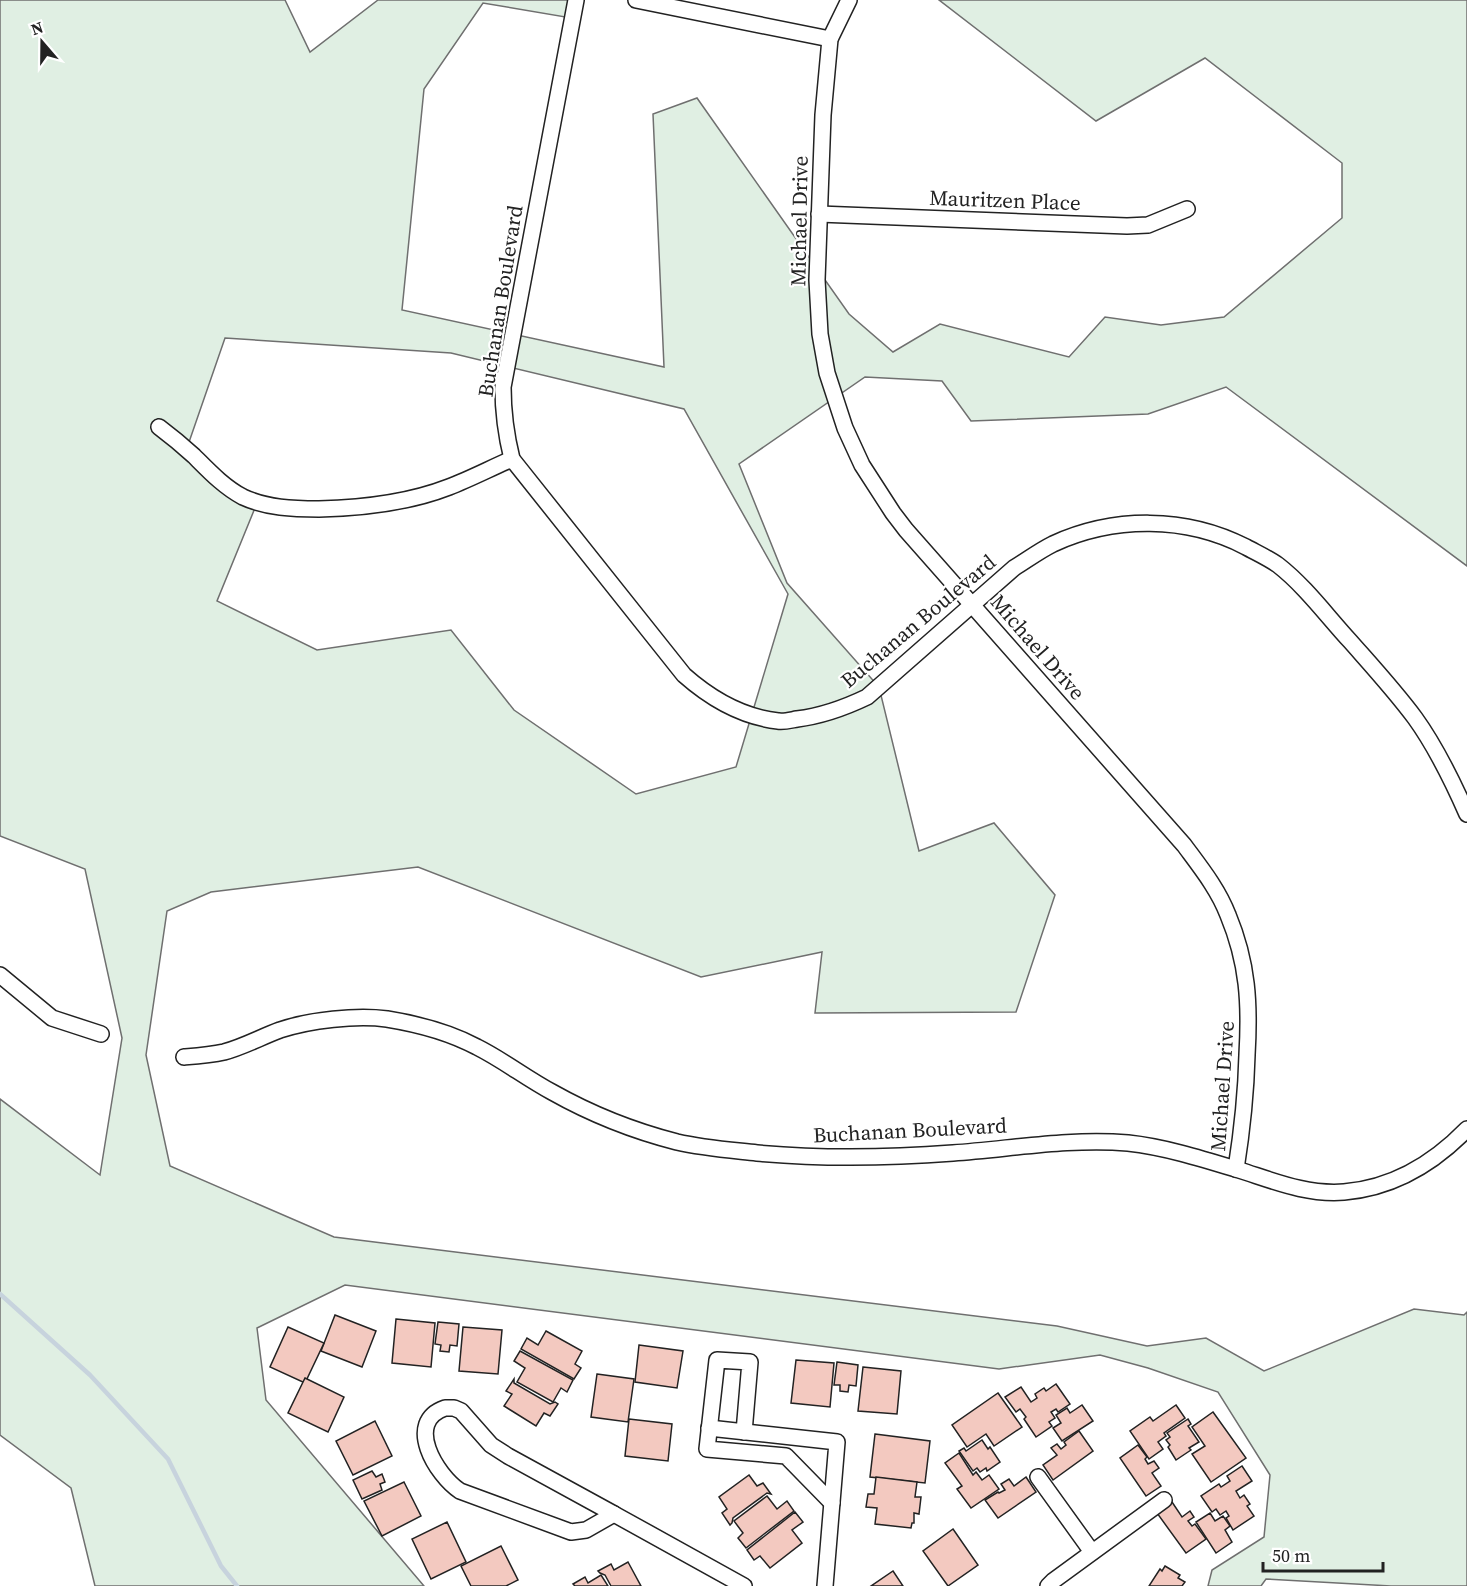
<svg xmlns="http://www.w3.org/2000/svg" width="1467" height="1586" viewBox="0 0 1467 1586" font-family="'Source Serif 4',serif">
	<rect width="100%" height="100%" fill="#fff"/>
	<path fill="#e0efe3" stroke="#6f6f6f" stroke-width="1.5" fill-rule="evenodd" d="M0,0H285L310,52L378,0H581L577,19L483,3L424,89L402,310L664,367L653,114L697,98L849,314L893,352L940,324L1069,357L1105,317L1161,325L1224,317L1342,218V163L1205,58L1096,121L939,0H1467V566L1226,387L1148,414L971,421L942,381L865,377L739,464L787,583L879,687L919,851L994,823L1055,895L1016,1012L815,1013L822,952L701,977L418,867L211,892L167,911L146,1055L170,1166L334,1237L1057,1326L1147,1346L1206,1338L1264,1371L1414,1309L1464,1315L1467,1312V1586H1391L1266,1579L1261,1586H1208L1212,1570L1264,1537L1270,1475L1218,1392L1148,1368L1100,1355L999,1369L345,1285L257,1328L266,1400L424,1586H95L71,1488L0,1435V1099L100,1175L122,1038L85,869L0,836ZM225,338L451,353L684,409L788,594L736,767L636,794L514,710L451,630L317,650L217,601L257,503L188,445Z"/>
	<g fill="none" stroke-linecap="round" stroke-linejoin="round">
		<polyline stroke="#c7d3dd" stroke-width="4.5" points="0,1294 90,1375 168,1459 221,1566 237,1586"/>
	</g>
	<g fill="#f3c9c0" stroke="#222" stroke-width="1.5">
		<polygon points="335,1315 376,1331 362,1367 321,1351"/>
		<polygon points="396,1319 435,1323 431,1367 392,1363"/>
		<polygon points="438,1322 459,1324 457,1346 450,1345 449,1352 440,1351 441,1345 435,1344"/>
		<polygon points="288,1327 324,1343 305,1383 270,1367"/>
		<polygon points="463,1327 502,1330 498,1374 459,1371"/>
		<polygon points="546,1331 582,1351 575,1364 581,1368 574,1379 521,1349 527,1338 538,1345"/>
		<polygon points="639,1345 683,1351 677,1388 635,1382"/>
		<polygon points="520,1351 573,1380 567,1392 561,1388 553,1402 517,1382 525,1368 514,1361"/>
		<polygon points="796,1360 834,1363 830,1407 791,1403"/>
		<polygon points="837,1362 858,1365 856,1386 849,1385 848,1392 840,1391 840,1385 834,1385"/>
		<polygon points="863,1367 901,1371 897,1414 858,1411"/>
		<polygon points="597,1374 634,1379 628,1422 591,1417"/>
		<polygon points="305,1378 344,1397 328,1432 288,1413"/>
		<polygon points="514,1379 514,1383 550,1404 555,1402 558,1404 550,1416 544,1413 536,1426 504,1406 512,1394 506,1391"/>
		<polygon points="1056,1384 1070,1404 1058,1412 1056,1409 1051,1412 1055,1418 1049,1422 1052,1426 1036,1437 1024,1419 1026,1417 1020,1409 1016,1412 1005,1397 1021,1387 1031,1402 1037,1398 1035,1394 1044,1388 1046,1391"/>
		<polygon points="998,1393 1022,1427 994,1446 986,1434 967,1447 952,1425"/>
		<polygon points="1082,1405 1093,1421 1062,1441 1053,1428 1061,1423 1056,1415 1067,1408 1070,1413"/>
		<polygon points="1176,1405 1185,1418 1164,1433 1166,1436 1158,1442 1163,1449 1149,1459 1130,1431 1150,1417 1153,1421"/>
		<polygon points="1213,1412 1246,1458 1211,1482 1192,1454 1205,1446 1192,1427"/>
		<polygon points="629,1419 672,1424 668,1461 625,1456"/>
		<polygon points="1188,1419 1191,1424 1188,1426 1199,1442 1189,1448 1191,1450 1176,1460 1168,1447 1170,1445 1166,1440 1170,1437 1167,1433"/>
		<polygon points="375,1421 392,1456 353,1475 336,1441"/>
		<polygon points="1079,1431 1093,1451 1053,1480 1043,1465 1057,1455 1051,1448 1057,1444 1061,1449 1066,1445 1064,1442"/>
		<polygon points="875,1434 930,1441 925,1483 870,1477"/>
		<polygon points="982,1440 988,1449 990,1447 1000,1462 987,1471 986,1468 980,1472 977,1468 973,1471 959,1451 964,1448 966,1451"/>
		<polygon points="1138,1445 1147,1457 1145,1459 1148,1464 1154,1461 1159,1468 1152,1473 1161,1486 1146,1496 1120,1458"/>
		<polygon points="959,1453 973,1475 976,1472 982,1480 989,1475 999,1489 971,1508 957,1489 962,1486 945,1463"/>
		<polygon points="1242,1466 1252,1481 1236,1491 1240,1498 1244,1495 1250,1504 1247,1506 1254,1516 1233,1530 1226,1518 1229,1516 1226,1511 1220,1515 1216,1509 1212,1512 1201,1496 1219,1484 1221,1487 1230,1481 1227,1476"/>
		<polygon points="372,1471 376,1477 382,1474 385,1482 380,1484 382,1490 362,1499 353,1480"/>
		<polygon points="749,1475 757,1486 763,1483 771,1494 767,1493 733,1518 732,1523 730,1525 722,1513 727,1509 719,1497"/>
		<polygon points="876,1477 917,1482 915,1497 921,1497 919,1514 914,1513 914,1523 912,1523 911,1528 875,1524 877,1508 866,1507 868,1494 874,1494"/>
		<polygon points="1026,1477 1036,1492 998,1518 985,1500 998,1492 999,1493 1005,1490 1001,1484 1009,1479 1014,1486"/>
		<polygon points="404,1482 421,1516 382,1536 364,1501"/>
		<polygon points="767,1496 777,1509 787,1501 794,1511 746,1548 738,1538 743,1533 734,1521"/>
		<polygon points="1172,1502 1182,1517 1190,1511 1194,1517 1188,1521 1192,1526 1195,1524 1206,1539 1186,1553 1157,1513"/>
		<polygon points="795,1512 803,1522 792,1530 802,1543 770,1568 760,1556 754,1560 747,1550"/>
		<polygon points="1210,1513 1215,1521 1223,1516 1230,1526 1225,1530 1232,1542 1216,1553 1196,1522"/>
		<polygon points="447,1522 466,1562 431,1579 412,1539"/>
		<polygon points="953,1529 978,1565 948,1586 923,1551"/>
		<polygon points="501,1546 518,1580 506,1586 471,1586 461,1566"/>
		<polygon points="628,1562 641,1586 611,1586 605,1575 600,1573 598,1571 611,1564 614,1570"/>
		<polygon points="1165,1566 1180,1575 1178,1578 1185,1582 1182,1586 1149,1586 1160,1569 1162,1571"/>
		<polygon points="893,1571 903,1586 871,1586"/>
		<polygon points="601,1575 608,1586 575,1586 573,1584 585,1577 588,1583"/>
	</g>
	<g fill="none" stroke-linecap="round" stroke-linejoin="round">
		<g stroke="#222" stroke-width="18">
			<g id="minor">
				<path d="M576,0L503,387C503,412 506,435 512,459L684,675C710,698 743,717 778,721C784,722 791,720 797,719C822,716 844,708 867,697L1014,568C1027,560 1039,551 1053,544C1114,516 1186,516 1246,547C1257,553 1268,558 1278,565C1305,586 1327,616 1350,641C1372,666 1395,691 1415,718C1436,747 1452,780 1467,814"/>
				<polyline points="636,0 830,39"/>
				<path d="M849,0L830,39L823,115L817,280L820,334L827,373L845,428L862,465L893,513L906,530L1184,845C1201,868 1218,889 1228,915C1248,963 1250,1004 1247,1055C1246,1094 1242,1131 1236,1169"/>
				<polyline points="819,214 1127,226 1148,225 1187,209"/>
				<path d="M159,427C171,436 183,446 194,456C209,471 224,487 243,497C267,508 293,509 319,509C363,508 408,503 449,487C470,479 491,468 512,459"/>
				<polyline points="0,975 52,1018 101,1034"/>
				<path d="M184,1057C197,1056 211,1055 224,1052C243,1047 261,1037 280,1030C310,1020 356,1015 387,1019C418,1024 449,1032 477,1047C503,1060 526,1078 552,1092C591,1114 634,1131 677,1142C703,1148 730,1150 757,1153C822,1159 888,1158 953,1153C1011,1149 1069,1138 1128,1143C1165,1147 1203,1159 1239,1170C1274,1181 1307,1195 1344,1192C1393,1188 1433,1164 1467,1129"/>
				<path d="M445,1408H454L461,1411L491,1445L508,1456L614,1514L586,1530L571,1532L460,1491C436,1475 404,1422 445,1408Z"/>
				<polyline points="709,1428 837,1442 825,1586"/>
				<polyline points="744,1432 750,1362 717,1360 707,1449 786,1456 832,1503"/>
				<polyline points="1038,1477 1092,1552"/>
				<polyline points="614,1514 744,1586"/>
				<polyline points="1048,1586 1053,1581 1164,1500"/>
			</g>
		</g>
		<use href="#minor" stroke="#fff" stroke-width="15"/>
	</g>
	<g text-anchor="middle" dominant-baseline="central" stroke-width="4.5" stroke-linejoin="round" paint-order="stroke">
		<g font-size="21" fill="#222" stroke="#fff">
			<text transform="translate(1005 200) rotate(2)">Mauritzen Place</text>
			<text transform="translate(799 221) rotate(-89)">Michael Drive</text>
			<text transform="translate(500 301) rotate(-81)">Buchanan Boulevard</text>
			<text transform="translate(918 621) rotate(-40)">Buchanan Boulevard</text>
			<text transform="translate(1038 647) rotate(49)">Michael Drive</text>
			<text transform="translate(1222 1086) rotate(-86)">Michael Drive</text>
			<text transform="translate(910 1130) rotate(-3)">Buchanan Boulevard</text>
		</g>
	</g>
	<g transform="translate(42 42) rotate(340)" stroke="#ffffff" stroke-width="4.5" paint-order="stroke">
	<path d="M0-4.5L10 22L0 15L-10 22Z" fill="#222222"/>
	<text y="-9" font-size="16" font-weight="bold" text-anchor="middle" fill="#222222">N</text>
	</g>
	<path d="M1263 1562v9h120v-9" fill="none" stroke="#222222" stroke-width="3"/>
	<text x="1272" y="1562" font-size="18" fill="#222222" stroke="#ffffff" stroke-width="4.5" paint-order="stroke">50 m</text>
</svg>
